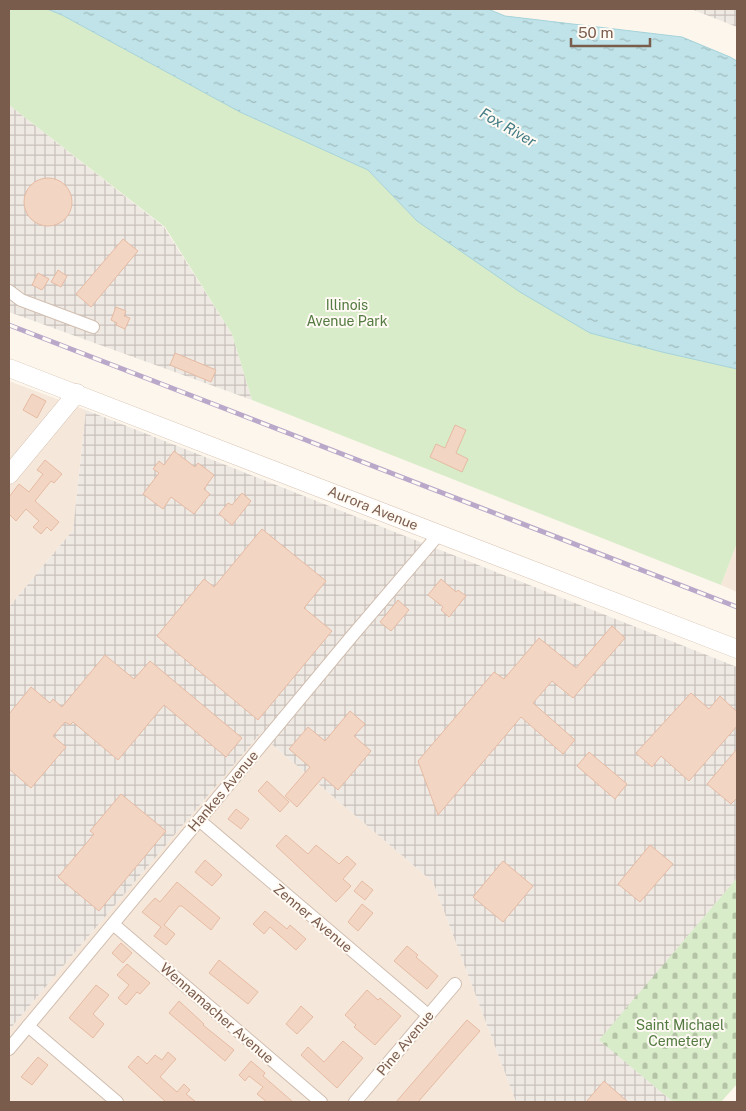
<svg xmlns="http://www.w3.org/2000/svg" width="746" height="1111" viewBox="0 0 746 1111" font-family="'Public Sans',sans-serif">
	<defs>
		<pattern id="industrial-grid" width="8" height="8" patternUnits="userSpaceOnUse" patternTransform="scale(1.25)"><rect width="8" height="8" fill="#efe9e4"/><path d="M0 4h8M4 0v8" fill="none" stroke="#c7c0bb"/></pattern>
		<pattern id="cemetery-stones" width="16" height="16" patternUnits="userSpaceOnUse" patternTransform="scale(1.25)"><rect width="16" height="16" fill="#d8ecc9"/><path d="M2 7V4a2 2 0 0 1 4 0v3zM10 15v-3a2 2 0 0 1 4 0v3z" fill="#b4c2a5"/></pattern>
		<pattern id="water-ripples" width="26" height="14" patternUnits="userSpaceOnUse" patternTransform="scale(1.25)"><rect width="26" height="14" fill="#bfe3e8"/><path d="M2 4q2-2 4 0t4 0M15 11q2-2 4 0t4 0" fill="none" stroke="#a0bbbe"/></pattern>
	</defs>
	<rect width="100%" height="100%" fill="#fdf6ec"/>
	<g fill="#f5e8da">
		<polygon points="9,381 86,410 73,530 9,607"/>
		<polygon points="737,543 737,592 721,585"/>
		<polygon points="260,734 433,882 516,1102 9,1102 9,1030"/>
	</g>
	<g fill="url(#industrial-grid)">
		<polygon points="691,9 737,9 737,27"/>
		<polygon points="9,105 164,227 232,334 252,400 9,312"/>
		<polygon points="86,410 737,667 737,878 600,1040 673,1102 516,1102 433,882 260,734 9,1030 9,607 73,530"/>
	</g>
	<polygon fill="url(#cemetery-stones)" points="737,878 737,1084 721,1102 673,1102 599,1040"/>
	<polygon fill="#d8ecc9" points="9,9 47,9 62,15 240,112 368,170 417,221 662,352 737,369 737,543 721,585 252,400 232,334 165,227 9,105"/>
	<polygon fill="url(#water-ripples)" stroke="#a5d3da" points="47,9 488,9 505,16 682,37 730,57 737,61 737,369 662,352 590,333 520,292 417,221 368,170 240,112 62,15"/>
	<g fill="#f3d5c3" stroke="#e6bba3">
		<circle cx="48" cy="202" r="24"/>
		<polygon points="123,239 138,251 91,307 76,294"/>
		<polygon points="58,270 67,276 61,287 51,282"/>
		<polygon points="38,273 49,279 42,290 32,285"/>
		<polygon points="116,307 126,311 124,316 130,318 125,329 116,325 117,323 111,320"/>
		<polygon points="175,353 216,370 211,382 170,365"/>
		<polygon points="32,394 46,401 37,418 23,410"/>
		<polygon points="455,425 466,430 456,453 468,459 462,472 430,457 436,444 445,448"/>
		<polygon points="174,451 195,467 198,463 214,475 204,489 210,494 194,514 171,497 163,509 143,494 159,473 153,469 159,461 164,465"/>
		<polygon points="45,460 62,474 54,483 51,481 35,501 59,522 51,531 47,527 41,534 33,527 39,521 26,509 16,521 9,514 9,497 19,484 29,492 43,474 37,470"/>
		<polygon points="242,493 251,501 232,525 219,514 228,503 232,505"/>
		<polygon points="262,529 326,581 304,608 332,631 258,720 157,636 204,579 214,587"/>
		<polygon points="441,579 456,592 458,590 466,596 449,617 441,610 443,607 428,595"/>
		<polygon points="398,600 409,610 391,631 380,622"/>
		<polygon points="612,626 625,638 573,698 552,681 533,703 575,740 563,754 521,717 438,815 418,761 494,672 504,679 539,638 576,668"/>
		<polygon points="105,655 134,679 150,661 242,738 226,757 164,705 118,760 73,722 70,725 65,722 53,736 66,747 31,788 9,769 9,714 31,687 50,703 53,699 62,707"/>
		<polygon points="691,693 709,709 720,696 737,712 737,726 689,781 661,756 652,767 636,753"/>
		<polygon points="350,711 365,724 354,736 371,751 338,790 323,777 297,807 285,796 310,767 289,749 308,727 325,741"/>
		<polygon points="737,749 737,798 731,804 707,784"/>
		<polygon points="589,752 627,784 615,799 577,766"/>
		<polygon points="267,781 289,802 280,812 258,791"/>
		<polygon points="121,794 166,831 99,911 58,877 94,834 90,831"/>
		<polygon points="236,809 249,819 241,829 228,819"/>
		<polygon points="286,835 308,854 316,845 339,864 347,856 356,864 343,879 351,886 336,902 276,846"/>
		<polygon points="650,845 673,864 640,902 618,884"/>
		<polygon points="205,860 222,875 212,886 195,872"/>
		<polygon points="503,861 533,886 503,922 473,897"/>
		<polygon points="362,881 373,890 365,900 354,891"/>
		<polygon points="177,882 220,918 211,930 182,906 179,906 164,925 175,934 166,945 154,936 161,927 142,912 155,898 160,902"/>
		<polygon points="362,904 373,913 358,931 348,922"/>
		<polygon points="265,911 287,929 290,925 306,939 296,950 270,927 264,934 253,924"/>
		<polygon points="121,943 132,953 123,963 112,953"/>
		<polygon points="407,946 418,955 416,957 438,976 427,989 394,961"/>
		<polygon points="219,960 258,992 248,1004 209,973"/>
		<polygon points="127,964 150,983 140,994 137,992 126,1005 118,998 129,985 117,975"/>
		<polygon points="96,985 109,995 93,1014 104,1024 93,1038 69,1018"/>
		<polygon points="367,990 378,1000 380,998 401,1016 375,1045 354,1027 356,1025 345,1015"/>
		<polygon points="179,1001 204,1024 203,1025 234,1050 225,1061 169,1013"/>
		<polygon points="301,1006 313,1017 297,1034 286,1024"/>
		<polygon points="467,1020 480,1031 458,1056 418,1102 396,1102"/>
		<polygon points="343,1041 363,1058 337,1088 301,1055 308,1047 324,1062"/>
		<polygon points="168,1052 176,1059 160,1077 177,1092 184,1084 190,1090 186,1094 196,1102 166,1102 128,1067 138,1056 147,1064 155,1055 162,1060"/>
		<polygon points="38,1057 48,1065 32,1085 21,1077"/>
		<polygon points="251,1061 265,1073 263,1076 293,1102 267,1102 257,1094 263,1087 249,1076 245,1081 239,1075"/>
		<polygon points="604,1081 628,1102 586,1102"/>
	</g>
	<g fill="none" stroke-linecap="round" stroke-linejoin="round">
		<g stroke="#d1beb0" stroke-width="14">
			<g id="street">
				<polyline points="9,291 21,300 93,327"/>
				<polyline points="199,820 428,1015"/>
				<polyline points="113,924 321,1102"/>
				<polyline points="28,1026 117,1102"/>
				<polyline points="9,1049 352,636 439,534"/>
				<polyline points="355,1102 455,984"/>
			</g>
		</g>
		<g stroke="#d6c0b0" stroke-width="19">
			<g id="secondary">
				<polyline points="9,368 737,649"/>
				<polyline points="9,475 77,393"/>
			</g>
		</g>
		<use href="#street" stroke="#fff" stroke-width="12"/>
		<use href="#secondary" stroke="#fff" stroke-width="18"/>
		<g stroke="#b9a8c9" stroke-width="5">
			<polyline id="rail" points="9,325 737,607"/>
		</g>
		<use href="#rail" stroke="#fffaf3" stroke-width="3" stroke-dasharray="9" stroke-linecap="butt"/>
	</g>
	<g text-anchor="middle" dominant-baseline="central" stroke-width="4" stroke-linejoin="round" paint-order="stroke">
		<g font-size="14" fill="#537a41" stroke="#fffaf3">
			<text x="347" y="305">Illinois<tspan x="347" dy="16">Avenue Park</tspan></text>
			<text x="680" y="1025">Saint Michael<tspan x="680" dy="16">Cemetery</tspan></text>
		</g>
		<g font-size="14" fill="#7a5c4d" stroke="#fffaf3">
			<text transform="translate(373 508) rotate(22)">Aurora Avenue</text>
			<text transform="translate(223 791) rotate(-50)">Hankes Avenue</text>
			<text transform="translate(313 918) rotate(40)">Zenner Avenue</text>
			<text transform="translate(217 1013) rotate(41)">Wennamacher Avenue</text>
			<text transform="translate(405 1043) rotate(-50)">Pine Avenue</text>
		</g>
		<g font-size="15" font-style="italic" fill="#437c86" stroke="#fffaf3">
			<text transform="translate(508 127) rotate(30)">Fox River</text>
		</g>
	</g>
	<rect width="746" height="1111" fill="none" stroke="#7a5c4d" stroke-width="20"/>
	<path d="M571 38v8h79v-8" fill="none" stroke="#7a5c4d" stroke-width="2.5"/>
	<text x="578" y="38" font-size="15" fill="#7a5c4d" stroke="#fffaf3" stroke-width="4" paint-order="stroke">50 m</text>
</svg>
